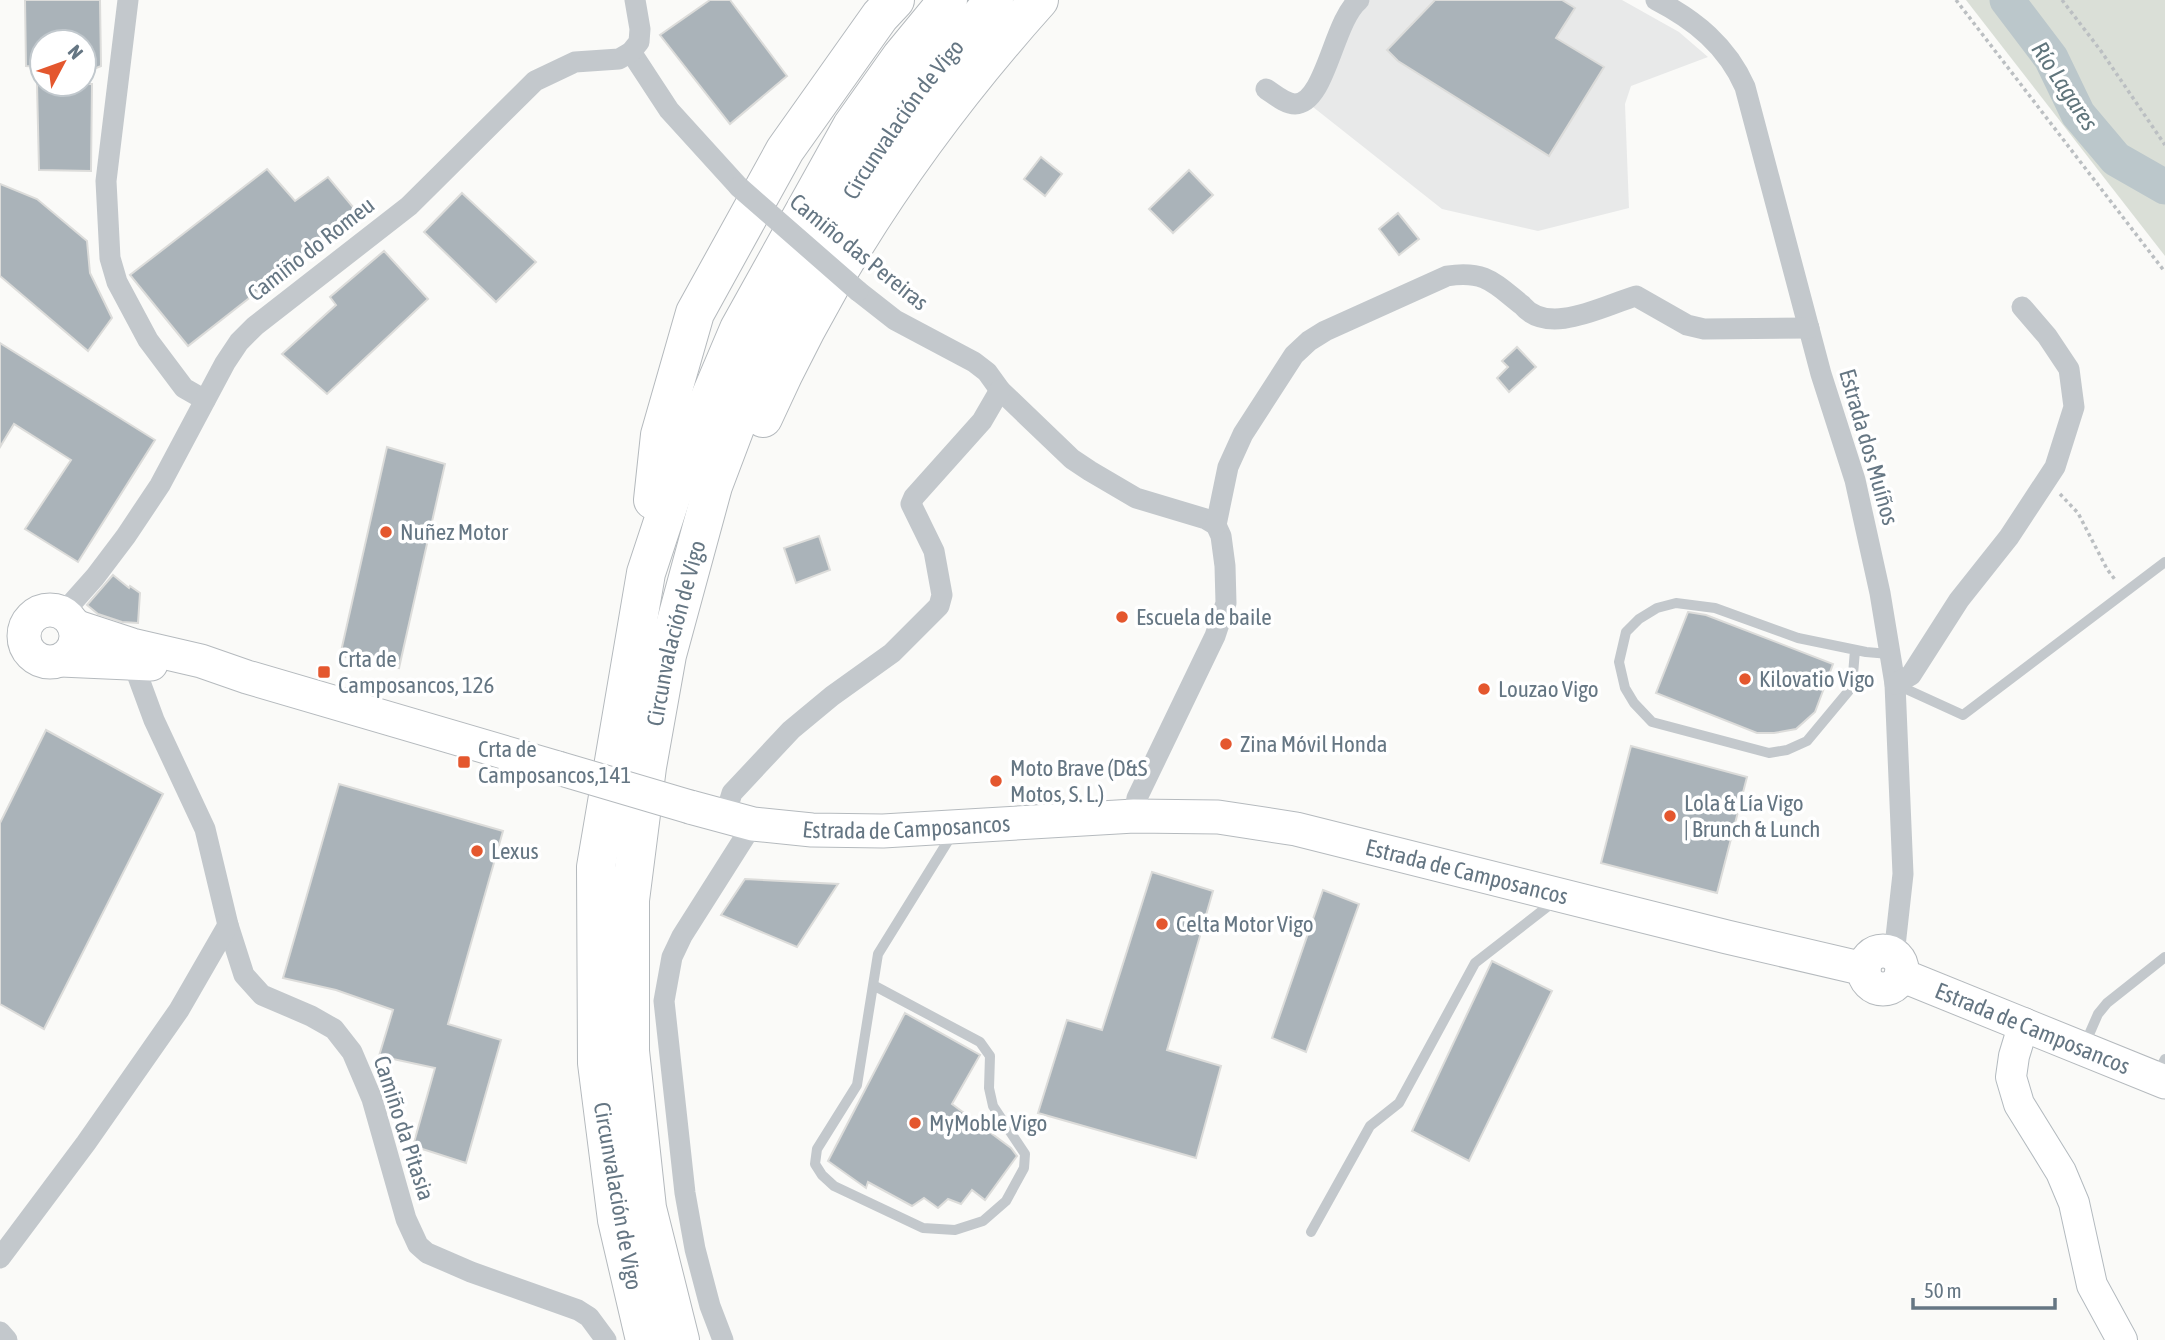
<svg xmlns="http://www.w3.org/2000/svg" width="2165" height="1340" viewBox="0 0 2165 1340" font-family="'Asap Condensed',sans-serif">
	<rect width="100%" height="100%" fill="#fafaf8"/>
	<polygon fill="#e8e9e9" points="1370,0 1622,0 1679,32 1708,57 1631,86 1625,104 1629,208 1538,231 1442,209 1313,107 1345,27"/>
	<polygon fill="#dadfd7" points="1966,0 2165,0 2165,256"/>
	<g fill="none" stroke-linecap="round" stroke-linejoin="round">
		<polyline stroke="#bbc7cb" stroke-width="35" points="2007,0 2051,58 2078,114 2116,159 2165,187"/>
	</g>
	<g fill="#aab3b9" stroke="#dcdcda" stroke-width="2">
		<polygon points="25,0 100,0 101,66 84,73 84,42 42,42 42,67 26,66"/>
		<polygon points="710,0 730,0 787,76 730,124 660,35"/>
		<polygon points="1435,0 1562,0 1575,8 1556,38 1604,67 1549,156 1398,61 1387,50"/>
		<polygon points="37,84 92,84 91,171 39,170"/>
		<polygon points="1041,157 1062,174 1045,196 1024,179"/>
		<polygon points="267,169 295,201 328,177 358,213 188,346 130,275"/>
		<polygon points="1189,170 1213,195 1173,233 1149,209"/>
		<polygon points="0,184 37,199 87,241 90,273 112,318 88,351 0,276"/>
		<polygon points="462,193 536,262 496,302 424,232"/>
		<polygon points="1398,213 1419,239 1399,255 1379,229"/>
		<polygon points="384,251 428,299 327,394 282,354 336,305 330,297"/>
		<polygon points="0,343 155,440 78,562 25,529 71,460 14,424 0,447"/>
		<polygon points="1517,347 1536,367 1509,392 1497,378 1508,367 1502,361"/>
		<polygon points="387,447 445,464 399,668 340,656"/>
		<polygon points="819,536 830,570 796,583 784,548"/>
		<polygon points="113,575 129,588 130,586 140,593 138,623 122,622 98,614 87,605"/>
		<polygon points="1688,612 1706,615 1833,664 1815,712 1796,729 1774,733 1757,733 1656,693"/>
		<polygon points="46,730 163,794 44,1029 0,1004 0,823"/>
		<polygon points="1631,746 1747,777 1717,893 1601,863"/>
		<polygon points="339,784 503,831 448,1024 501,1040 466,1163 413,1146 435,1068 379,1056 393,1010 336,990 283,978"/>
		<polygon points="1152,872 1213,891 1167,1050 1221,1066 1196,1158 1038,1113 1067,1020 1102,1030"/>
		<polygon points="745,879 838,884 797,947 721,915"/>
		<polygon points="1323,890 1359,904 1306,1052 1272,1038"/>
		<polygon points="1492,961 1552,991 1469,1161 1412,1131"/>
		<polygon points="905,1013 980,1055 952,1104 1011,1148 1017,1156 985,1200 972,1190 961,1204 948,1199 938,1208 924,1198 912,1206 868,1182 866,1188 828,1161"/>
	</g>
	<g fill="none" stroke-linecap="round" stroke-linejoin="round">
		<g stroke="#b3babf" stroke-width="32">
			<polyline id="secondary" points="2024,1023 2014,1056 2011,1077 2019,1104 2061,1172 2074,1203 2092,1285 2122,1340"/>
		</g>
		<g stroke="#b5babe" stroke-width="35">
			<g id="primary">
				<circle cx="50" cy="636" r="26"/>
				<polyline points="74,626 132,645 201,661 247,677 558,768"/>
				<polyline points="61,660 151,664"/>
				<path id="s1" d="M690,807L753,824L812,830L883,831L1134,816L1218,817L1296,829L1727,937L1864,969"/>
				<circle cx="1883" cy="970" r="19"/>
				<path id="s2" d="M1901,975L2165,1082"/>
			</g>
		</g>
		<g stroke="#b4b9bd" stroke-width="40">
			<g id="highway">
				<path d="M763,418C831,265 927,125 1039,0"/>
				<polyline points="653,500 660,435 695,313 785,150 880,16 895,0"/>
				<polyline points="645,1340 617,1220 597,1063 596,867 646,573 683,461 739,329 852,126 901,57 948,0"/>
				<path id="s3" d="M680,1340L647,1208L630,1051V900L647,767L667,655L713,486L764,351L862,174L918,92L994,0"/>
			</g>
		</g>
		<g stroke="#bbbfc2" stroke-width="3.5" stroke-dasharray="3.5 3.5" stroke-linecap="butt">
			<polyline points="1956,0 2165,272"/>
			<polyline points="2062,0 2101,51 2165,145"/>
			<polyline points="2060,494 2078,513 2107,569 2116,581"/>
		</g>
		<g stroke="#c3c8cc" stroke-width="10">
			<polyline points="1855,650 1852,687 1807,741 1787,750 1769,753 1652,722 1634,703 1625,688 1619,662 1626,632 1639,619 1657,608 1676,603 1715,608 1798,638 1866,652 1889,654"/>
			<polyline points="1895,684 1963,715 2165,562"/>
			<polyline points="873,985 980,1042 990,1056 989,1088 993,1106 1025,1154 1024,1168 1006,1201 983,1221 955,1230 923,1228 834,1186 822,1175 815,1164 817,1149 857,1085 878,954 953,833"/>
			<polyline points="2084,1046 2098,1014 2107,1003 2165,957"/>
			<polyline points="2157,1075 2165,1059"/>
			<polyline points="1311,1232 1370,1126 1399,1103 1475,963 1556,900"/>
		</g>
		<g stroke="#c3c8cc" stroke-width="21">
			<polyline points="128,0 106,181 110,258 117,282 148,340 184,388 205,400"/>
			<path d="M1656,0C1695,20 1727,46 1745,87L1821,374L1855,480L1880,593L1895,684L1903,874L1894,955"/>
			<polyline points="631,52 669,110 739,187"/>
			<path d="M1266,89C1274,94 1285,104 1295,104C1326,103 1333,21 1359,0"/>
			<polyline points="858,291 895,320 974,362 987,372 1000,390 1072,459 1090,471 1136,498 1206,519 1216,525 1221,536 1225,566 1226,603 1215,636 1137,798 1134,816"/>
			<path d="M1216,525L1228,467L1243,434L1294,355L1309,341L1325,331L1447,276C1485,270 1494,283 1522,305C1548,337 1605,305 1636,296L1687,325L1704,329L1809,328"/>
			<polyline points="63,613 95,577 126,536 160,485 225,363 239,342 255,326 409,206 535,81 575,62 619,59 631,52 639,42 640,29 635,0"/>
			<polyline points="133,663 154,720 205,829 228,925 244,975 262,995 311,1016 334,1029 352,1052 372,1099 406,1219 418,1245 427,1253 471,1272 578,1310 589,1317 606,1340"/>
			<polyline points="1895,684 1911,675 1959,600 2009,537 2055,467 2074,407 2069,369 2047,336 2022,307"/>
			<polyline points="725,816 732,793 791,730 832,696 892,653 939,606 942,595 934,551 911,504 914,497 982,421 1000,390"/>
			<polyline points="0,1258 86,1143 179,1010 228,925"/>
			<polyline points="0,1332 7,1340"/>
			<polyline points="723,1340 710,1306 695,1249 685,1193 664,1001 672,957 682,936 753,824"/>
		</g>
		<use href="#secondary" stroke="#fff" stroke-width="30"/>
		<use href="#primary" stroke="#fff" stroke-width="33"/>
		<use href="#highway" stroke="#fff" stroke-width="38"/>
		<g stroke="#b5babe" stroke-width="35" stroke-linecap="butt">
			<polyline id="primary-bridge" points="558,768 690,807"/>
		</g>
		<polyline stroke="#c3c8cc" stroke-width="21" points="739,187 858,291"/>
		<use href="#primary-bridge" stroke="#fff" stroke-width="33"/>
	</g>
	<g fill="#e4572e" stroke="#fff" stroke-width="2.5">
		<circle cx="386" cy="532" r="7"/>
		<circle cx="1122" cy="617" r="7"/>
		<rect x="317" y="665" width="14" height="14" rx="3.5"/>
		<circle cx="1745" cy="679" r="7"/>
		<circle cx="1484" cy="689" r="7"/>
		<circle cx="1226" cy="744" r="7"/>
		<rect x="457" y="755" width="14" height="14" rx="3.5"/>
		<circle cx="996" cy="781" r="7"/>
		<circle cx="1670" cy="816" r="7"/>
		<circle cx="477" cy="851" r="7"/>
		<circle cx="1162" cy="924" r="7"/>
		<circle cx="915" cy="1123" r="7"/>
	</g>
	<g text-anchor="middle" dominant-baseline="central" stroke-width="7" stroke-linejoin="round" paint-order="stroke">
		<g font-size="23" fill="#657683" stroke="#fff">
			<text stroke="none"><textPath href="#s3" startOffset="1283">Circunvalación de Vigo</textPath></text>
			<text transform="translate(311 249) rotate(-38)">Camiño do Romeu</text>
			<text transform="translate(859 252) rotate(39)">Camiño das Pereiras</text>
			<text transform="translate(1869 447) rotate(74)">Estrada dos Muíños</text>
			<text stroke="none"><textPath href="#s3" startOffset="716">Circunvalación de Vigo</textPath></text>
			<text stroke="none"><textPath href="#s1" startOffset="219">Estrada de Camposancos</textPath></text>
			<text stroke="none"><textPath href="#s1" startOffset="786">Estrada de Camposancos</textPath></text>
			<text stroke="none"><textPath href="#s2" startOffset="142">Estrada de Camposancos</textPath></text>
			<text transform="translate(404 1128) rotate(72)">Camiño da Pitasia</text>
			<text transform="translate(618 1196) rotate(80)">Circunvalación de Vigo</text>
		</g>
		<g font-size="23" fill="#657683" stroke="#fff" text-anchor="start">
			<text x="400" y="532">Nuñez Motor</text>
			<text x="1136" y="617">Escuela de baile</text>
			<text x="338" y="659">Crta de<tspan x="338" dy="26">Camposancos, 126</tspan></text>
			<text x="1759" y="679">Kilovatio Vigo</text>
			<text x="1498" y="689">Louzao Vigo</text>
			<text x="1240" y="744">Zina Móvil Honda</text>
			<text x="478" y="749">Crta de<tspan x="478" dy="26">Camposancos,141</tspan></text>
			<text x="1010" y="768">Moto Brave (D&amp;S<tspan x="1010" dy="26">Motos, S. L.)</tspan></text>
			<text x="1684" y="803">Lola &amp; Lía Vigo<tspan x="1684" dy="26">| Brunch &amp; Lunch</tspan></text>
			<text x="491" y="851">Lexus</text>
			<text x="1176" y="924">Celta Motor Vigo</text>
			<text x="929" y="1123">MyMoble Vigo</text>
		</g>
		<g font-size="24" font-style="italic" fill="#60757c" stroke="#fff">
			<text transform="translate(2065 86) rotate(57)">Río Lagares</text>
		</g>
	</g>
	<g transform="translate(63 63) rotate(49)"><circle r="33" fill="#ffffff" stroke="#c1c8cd" stroke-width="2"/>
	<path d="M0-5L12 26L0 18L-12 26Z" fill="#e4572e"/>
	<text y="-10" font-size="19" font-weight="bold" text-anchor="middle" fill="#657683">N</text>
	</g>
	<path d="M1913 1298v10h142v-10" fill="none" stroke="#657683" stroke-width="3.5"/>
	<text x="1924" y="1298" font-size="21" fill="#657683" stroke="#ffffff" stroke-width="5" paint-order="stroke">50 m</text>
</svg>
